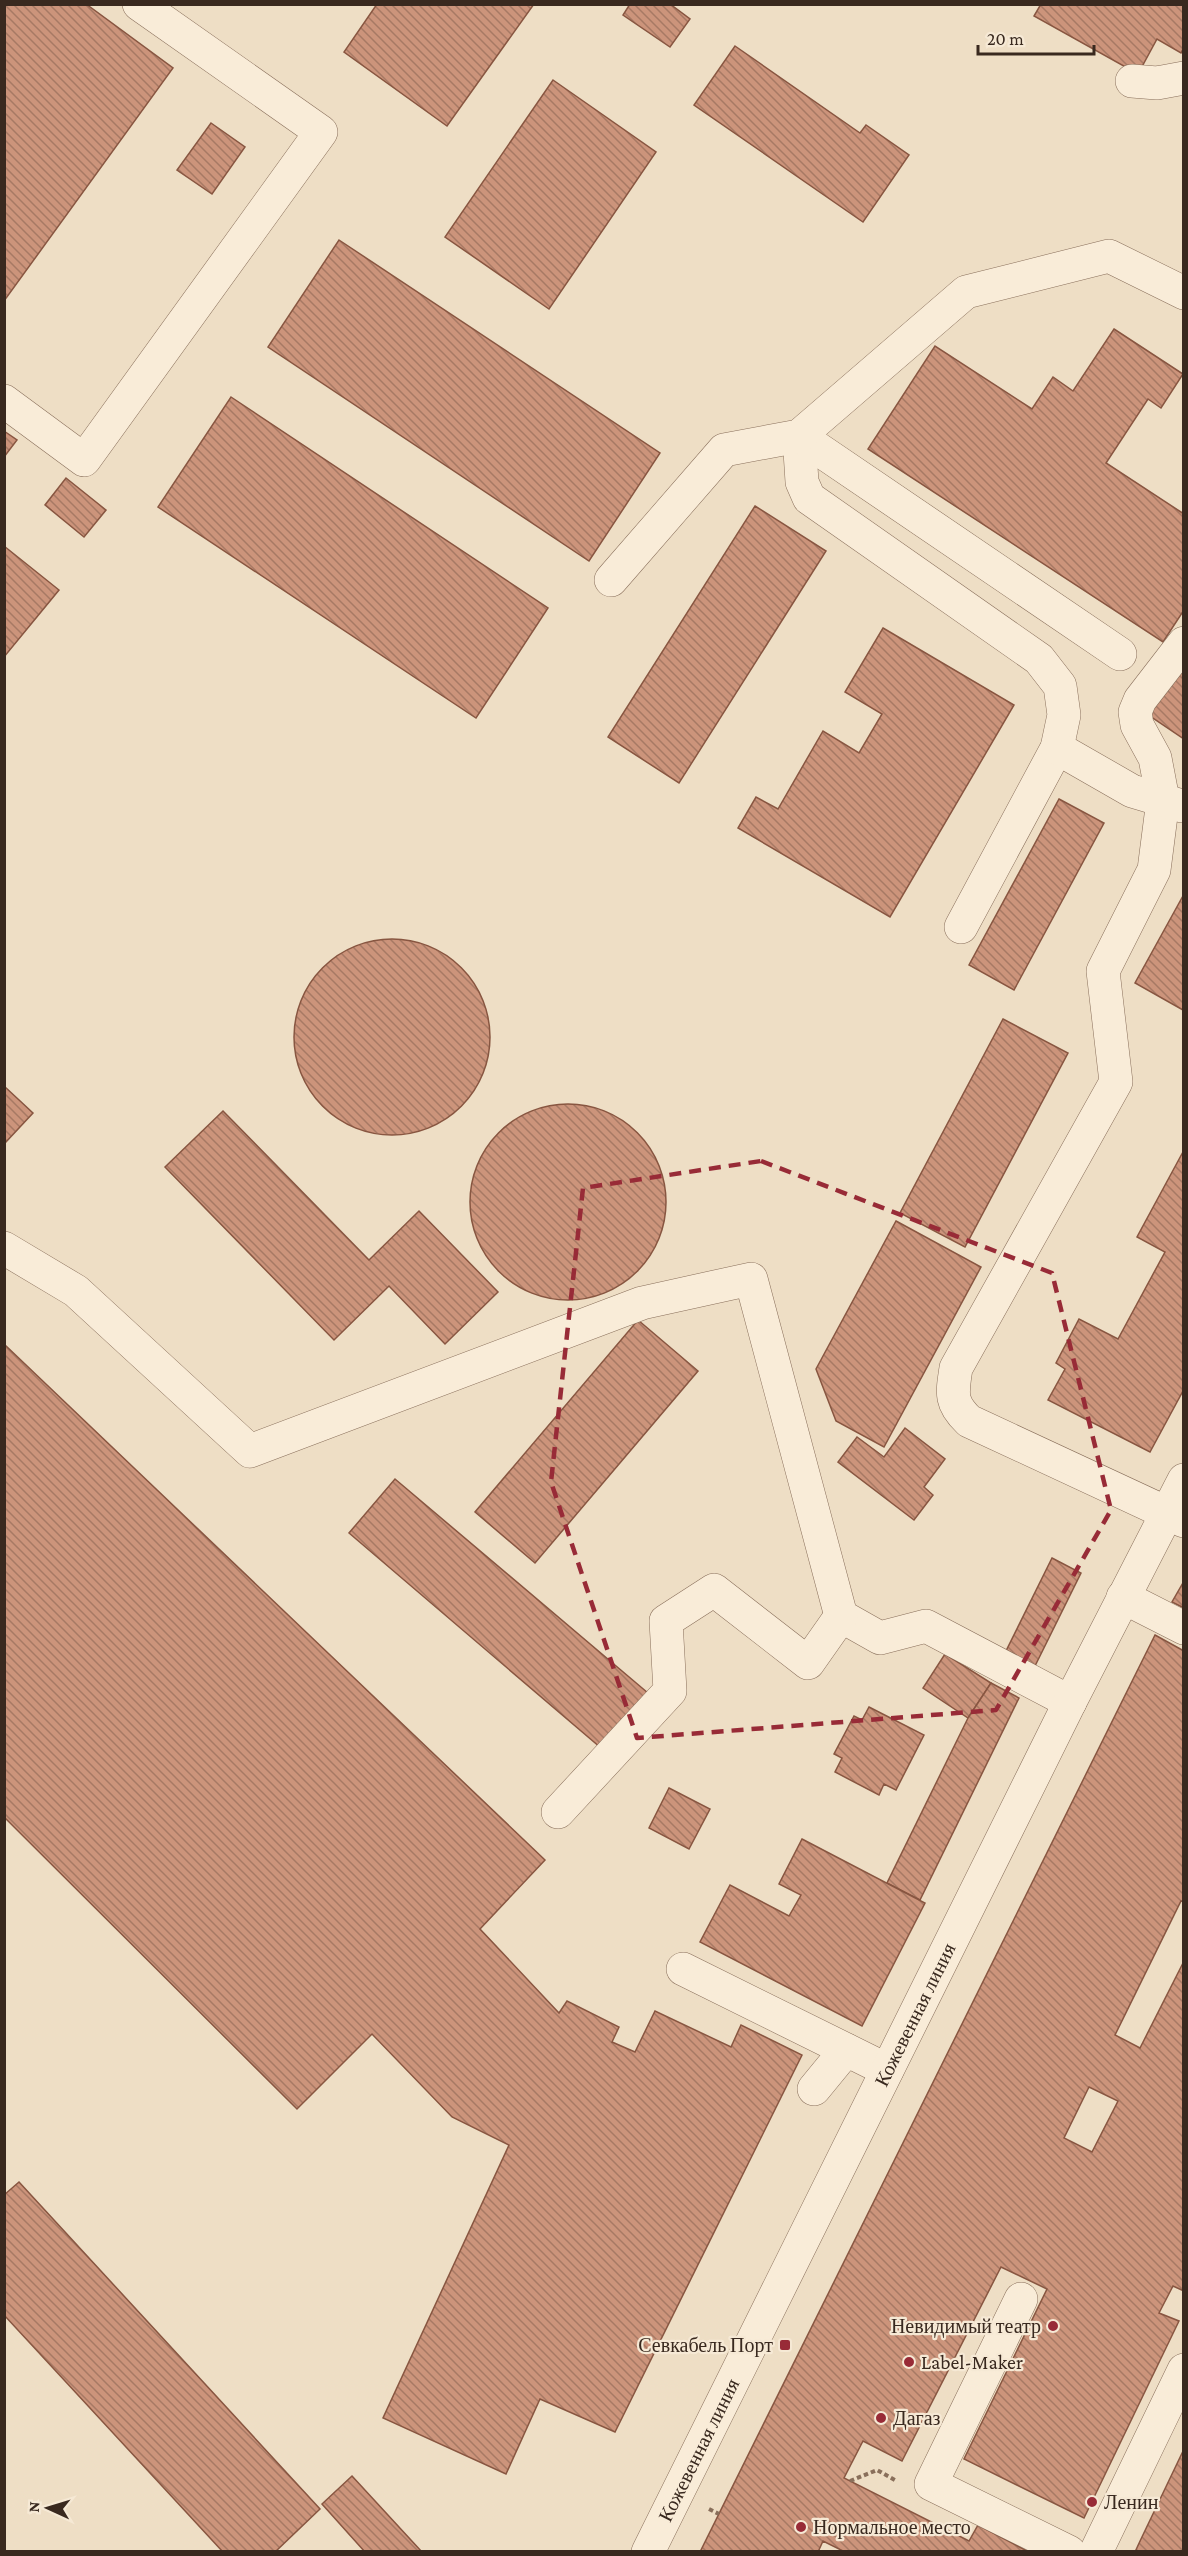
<svg xmlns="http://www.w3.org/2000/svg" width="1188" height="2556" viewBox="0 0 1188 2556" font-family="'Crimson Pro',serif">
	<defs>
		<pattern id="building-back-hatch" width="6" height="6" patternUnits="userSpaceOnUse" patternTransform="scale(1.5)"><rect width="6" height="6" fill="#cc947b"/><path d="M-1 5l2 2M0 0l6 6M5-1l2 2" fill="none" stroke="#a77964"/></pattern>
	</defs>
	<rect width="100%" height="100%" fill="#eedec5"/>
	<g fill="url(#building-back-hatch)" stroke="#885641" stroke-width="1.5" fill-rule="evenodd">
		<polygon points="4,4 86,4 173,68 4,301"/>
		<polygon points="377,4 534,4 447,126 344,52"/>
		<polygon points="630,4 670,4 690,19 670,47 623,15"/>
		<polygon points="1041,4 1184,4 1184,47 1181,53 1157,39 1138,74 1034,16"/>
		<polygon points="735,46 860,133 866,125 909,155 863,222 694,105"/>
		<polygon points="553,80 656,152 549,309 445,237"/>
		<polygon points="211,123 245,147 212,194 177,170"/>
		<polygon points="339,240 660,453 589,561 268,347"/>
		<polygon points="1114,329 1183,374 1161,408 1148,399 1106,463 1184,514 1184,610 1163,642 868,449 935,346 1032,409 1053,377 1073,391"/>
		<polygon points="231,397 548,608 476,718 158,507"/>
		<polygon points="4,431 17,440 4,457"/>
		<polygon points="66,478 106,510 84,537 45,505"/>
		<polygon points="755,506 826,551 679,783 608,737"/>
		<polygon points="4,546 59,590 4,657"/>
		<polygon points="883,628 1014,705 890,917 738,828 756,797 778,809 823,731 859,753 882,714 845,692"/>
		<polygon points="1184,665 1184,739 1147,714"/>
		<polygon points="1059,799 1104,823 1014,990 969,965"/>
		<polygon points="1184,894 1184,1009 1183,1010 1135,983"/>
		<circle cx="392" cy="1037" r="98"/>
		<polygon points="1003,1019 1068,1053 965,1247 900,1213"/>
		<polygon points="4,1086 33,1113 4,1144"/>
		<circle cx="568" cy="1202" r="98"/>
		<polygon points="223,1111 369,1260 419,1211 498,1292 445,1344 389,1286 334,1340 165,1167"/>
		<polygon points="1184,1150 1184,1389 1150,1452 1048,1400 1065,1369 1056,1363 1079,1319 1118,1339 1165,1252 1137,1237"/>
		<polygon points="896,1221 981,1267 884,1447 836,1421 816,1369"/>
		<polygon points="638,1320 698,1371 535,1563 475,1512"/>
		<polygon points="4,1344 545,1860 480,1929 559,2013 567,2001 619,2027 612,2042 635,2052 655,2011 731,2047 741,2025 802,2055 615,2432 540,2399 506,2474 383,2418 509,2145 452,2117 372,2034 297,2109 4,1817"/>
		<polygon points="905,1428 945,1459 924,1487 933,1495 914,1520 838,1462 857,1437 884,1457"/>
		<polygon points="395,1479 648,1693 601,1748 349,1533"/>
		<polygon points="1052,1558 1081,1573 1033,1670 1004,1655"/>
		<polygon points="1184,1581 1184,1608 1172,1602"/>
		<path d="M1155,1635L1184,1651V1902L1181,1901L1115,2035L1140,2048L1184,1961V2291L1173,2286L1159,2313L1179,2321L1084,2518L964,2459L1047,2289L1001,2267L902,2461L863,2441L844,2478L969,2541L978,2525L1029,2552H845L823,2541L818,2552H700ZM1089,2087L1118,2101L1092,2152L1064,2138Z"/>
		<polygon points="945,1654 991,1683 968,1718 923,1688"/>
		<polygon points="991,1683 1019,1698 920,1900 887,1883 968,1718"/>
		<polygon points="869,1707 924,1735 896,1790 884,1784 879,1795 835,1772 842,1758 834,1754 854,1716 862,1720"/>
		<polygon points="669,1788 710,1809 689,1849 649,1828"/>
		<polygon points="802,1839 925,1903 862,2026 700,1942 730,1885 789,1916 801,1895 779,1884"/>
		<polygon points="19,2182 320,2509 275,2552 223,2552 4,2315 4,2195"/>
		<polygon points="1184,2449 1184,2552 1135,2552 1141,2539"/>
		<polygon points="352,2476 422,2552 365,2552 322,2504"/>
	</g>
	<g fill="none" stroke-linecap="round" stroke-linejoin="round">
		<g stroke="#896f5b" stroke-width="34">
			<g id="minor">
				<polyline points="1132,81 1157,83 1184,78"/>
				<polyline points="4,401 84,460 321,132 139,4"/>
				<polyline points="799,436 802,482 809,498 1039,659 1060,686 1064,715 1057,748 961,927"/>
				<polyline points="799,436 1120,654"/>
				<polyline points="611,580 724,450 799,436 966,292 1109,256 1184,293"/>
				<path d="M1184,643L1140,700L1135,712L1137,725L1155,758L1163,800L1154,870L1103,971L1116,1082L956,1368C952,1394 950,1403 969,1421L1184,1521"/>
				<polyline points="1057,748 1132,791 1182,806"/>
				<polyline points="4,1248 76,1291 250,1451 642,1303 751,1279 841,1616 880,1638 926,1626 1070,1702"/>
				<polyline points="1123,1597 1184,1628"/>
				<polyline points="558,1812 670,1691 666,1621 714,1590 808,1663 841,1616"/>
				<polyline points="683,1969 887,2070"/>
				<polyline points="814,2089 846,2050"/>
				<polyline points="1021,2299 931,2484 1069,2552"/>
				<path id="s1" d="M648,2552L1070,1702L1184,1480"/>
				<polyline points="1096,2552 1184,2370"/>
			</g>
		</g>
		<g stroke="#896f5b" stroke-width="4" stroke-dasharray="4.5 3" stroke-linecap="butt">
			<polyline points="850,2481 877,2470 895,2480"/>
			<polyline points="709,2509 719,2514"/>
		</g>
		<use href="#minor" stroke="#f9ecd8" stroke-width="33"/>
	</g>
	<path fill="none" stroke="#982b37" stroke-width="4.5" stroke-dasharray="12 8" stroke-linejoin="round" d="M761,1161L1052,1273L1111,1510L996,1710L637,1738L551,1482L583,1188Z"/>
	<g fill="#982b37" stroke="#f6e9d5" stroke-width="2">
		<circle cx="1053" cy="2326" r="6"/>
		<rect x="779" y="2339" width="12" height="12" rx="3"/>
		<circle cx="909" cy="2362" r="6"/>
		<circle cx="881" cy="2418" r="6"/>
		<circle cx="1092" cy="2502" r="6"/>
		<circle cx="801" cy="2527" r="6"/>
	</g>
	<g text-anchor="middle" dominant-baseline="central" stroke-width="4.5" stroke-linejoin="round" paint-order="stroke">
		<g font-size="20" fill="#39291f" stroke="#f6e9d5">
			<text stroke="none"><textPath href="#s1" startOffset="600">Кожевенная линия</textPath></text>
			<text stroke="none"><textPath href="#s1" startOffset="114">Кожевенная линия</textPath></text>
		</g>
		<g font-size="20" fill="#39291f" stroke="#f6e9d5" text-anchor="start">
			<text x="1041" y="2326" text-anchor="end">Невидимый театр</text>
			<text x="773" y="2345" text-anchor="end">Севкабель Порт</text>
			<text x="921" y="2362">Label-Maker</text>
			<text x="893" y="2418">Дагаз</text>
			<text x="1104" y="2502">Ленин</text>
			<text x="813" y="2527">Нормальное место</text>
		</g>
	</g>
	<rect width="1188" height="2556" fill="none" stroke="#39291f" stroke-width="12"/>
	<g transform="translate(48 2508) rotate(274)" stroke="#f6e9d5" stroke-width="4.5" paint-order="stroke">
	<path d="M0-4.5L10 22L0 15L-10 22Z" fill="#39291f"/>
	<text y="-9" font-size="16" font-weight="bold" text-anchor="middle" fill="#39291f">N</text>
	</g>
	<path d="M978 45v9h116v-9" fill="none" stroke="#39291f" stroke-width="3"/>
	<text x="987" y="45" font-size="18" fill="#39291f" stroke="#f6e9d5" stroke-width="4.5" paint-order="stroke">20 m</text>
</svg>
